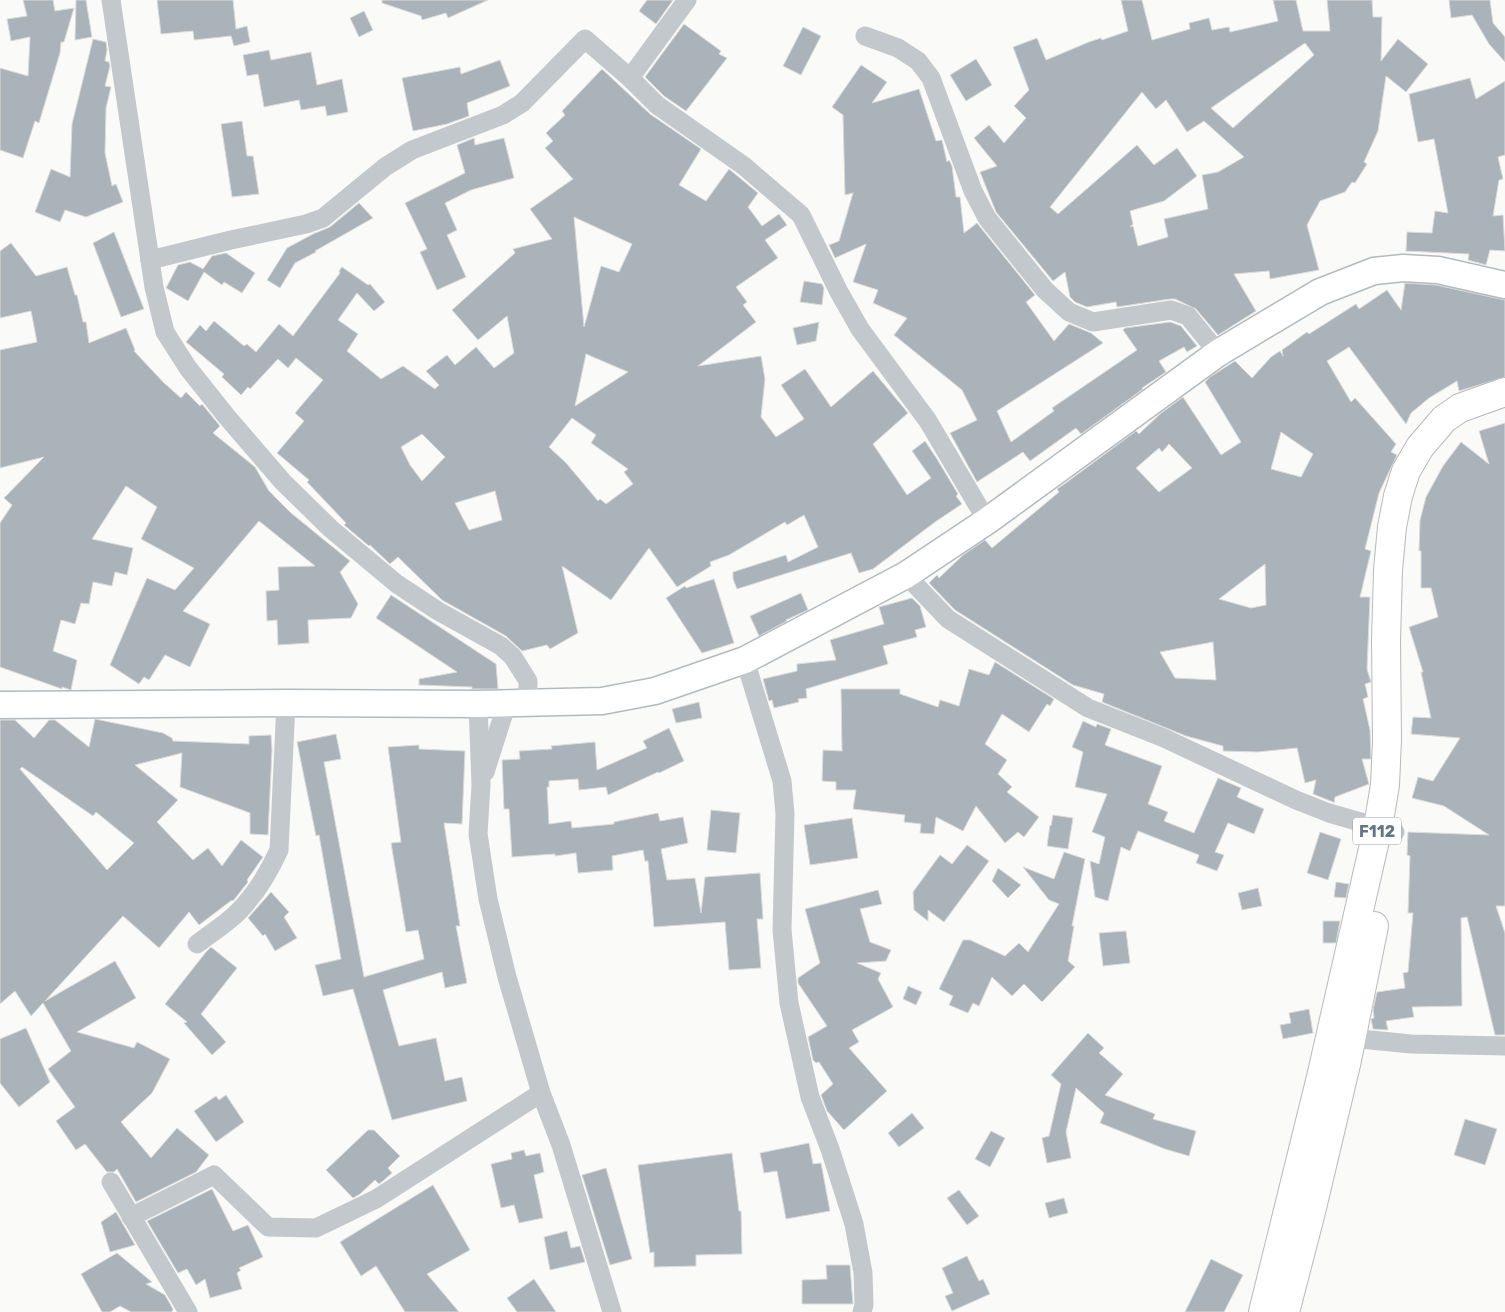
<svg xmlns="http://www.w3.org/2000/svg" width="1505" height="1312" viewBox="0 0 1505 1312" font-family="Rubik,sans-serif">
	<rect width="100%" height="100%" fill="#fafaf8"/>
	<g fill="#aab3b9" stroke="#dcdcda" fill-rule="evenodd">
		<polygon points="23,0 53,0 55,11 74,8 64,42 61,42 60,53 39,123 35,121 23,158 0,150 0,68 28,76 30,37 11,41 7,19 27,16"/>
		<polygon points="76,0 86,0 92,37 75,40"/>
		<polygon points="157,0 233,0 236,29 247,26 250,42 234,46 231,36 194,40 193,31 161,34"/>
		<polygon points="382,0 488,0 448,18 446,13 422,20 421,16 382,3"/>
		<polygon points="647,0 673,0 656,24 639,11"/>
		<path d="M1121,0H1142L1152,40L1190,29L1189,23L1209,18L1212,30L1229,27L1230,32L1278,21L1273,0H1296L1303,31H1330L1327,0H1372L1373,17H1382L1381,61L1398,39L1428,64L1406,92L1386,76L1378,131L1364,162L1367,164L1355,183L1352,182L1345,192L1320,201L1307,225L1319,270L1270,279L1269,271L1234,274L1256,311L1218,335L1196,309L1175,299H1170L1117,307L1116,302L1087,307L1075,302L1070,297L1065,272L1053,281L996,212L980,172L997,166L974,138L989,125L1004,143L1026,118L1014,106L1029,90L1013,47L1037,38L1046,60L1089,42L1101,38L1102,40L1128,31ZM1305,43L1314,55L1233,128L1211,108ZM1142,92L1156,109L1166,100L1187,132L1204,121L1244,157L1218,172L1202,175L1208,209L1164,219L1168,237L1138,246L1133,226L1130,227L1133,224L1130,211L1164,201L1197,176L1177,148L1154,165L1137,145L1058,214L1050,207Z"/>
		<polygon points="1449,0 1490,0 1493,23 1505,37 1505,62 1489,44 1472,15 1451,18"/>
		<polygon points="364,11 373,30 359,37 350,18"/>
		<polygon points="684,24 721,51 719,54 727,58 686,111 664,96 645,77"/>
		<polygon points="803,27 821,36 801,75 783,66"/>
		<polygon points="93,39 106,42 107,50 105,61 109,62 110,66 105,86 111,87 106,108 105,153 112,186 116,184 123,202 86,217 65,210 60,222 35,212 51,169 70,177 72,124"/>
		<polygon points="269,50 271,60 311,52 317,85 342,79 348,112 327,116 325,106 301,110 299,100 264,107 258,74 247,76 243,55"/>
		<polygon points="976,59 992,85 966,101 950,75"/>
		<polygon points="500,60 510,86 467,103 469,116 447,124 413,131 402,78 460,67 461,74"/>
		<polygon points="861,65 887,82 872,103 919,89 936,141 942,140 947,162 949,160 952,166 956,197 960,197 964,233 977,223 1035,295 1026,302 1054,341 1069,324 1091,333 1103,343 997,411 1011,442 1054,411 1052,408 1137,350 1123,330 1125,328 1170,322 1181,326 1197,346 1187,352 1184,347 1159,361 1166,372 1142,388 1143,389 1081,434 1076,428 1030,461 1023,452 977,482 950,433 977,420 962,390 894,335 907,318 873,303 878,290 853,282 866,244 835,258 829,245 839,241 853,193 845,195 843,115 832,107"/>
		<path d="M602,69L650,114L701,149L679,185L706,201L729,169L758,193L748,207L762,226L779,214L787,225L765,240L778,258L736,287L747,302L743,305L756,322L698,366L761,356L765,379L761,417L776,437L804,419L781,385L805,369L831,407L873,371L908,413L873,444L907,495L931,478L912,451L925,441L937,459L958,494L956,496L962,504L935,522L873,569L859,573L851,553L737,589L733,579V572L786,555L788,562L818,547L804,515L787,525L785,522L729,555L710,562L711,566L677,587L649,548L611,600L562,566L578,633L550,649L547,645L522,651L506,636L442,600L398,557L390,564L370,545L369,546L344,525L346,523L307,482L309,480L277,453L304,421L295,413L323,380L296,358L288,368L278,359L250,389L248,387L241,395L222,377L224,374L186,342L200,325L206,331L214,321L244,346L247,344L256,352L279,324L293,336L340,273L339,271L342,267L368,285L370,284L385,302L374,311L357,293L338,320L358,334L347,351L381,379L403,366L435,389L439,385L426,371L447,355L455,365L476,347L494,368L514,353L507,316L478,340L452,310L515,253L513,249L552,239L530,209L573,179L545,148L553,141L546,133L565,115L562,111ZM574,217L632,244L619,272L601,266L584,327ZM586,354L628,372L575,406ZM572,418L596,435L591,443L628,469L624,472L633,484L606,504L600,499L598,501L567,464L549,447ZM422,434L445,457L422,481L410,465L401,447ZM495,491L502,520L469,530L455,503Z"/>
		<polygon points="1470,78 1476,99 1505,81 1505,155 1498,157 1503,179 1499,180 1493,216 1503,215 1505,251 1490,250 1486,265 1468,260 1469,254 1406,251 1407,232 1432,233 1435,211 1448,213 1434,139 1418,142 1409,94"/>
		<polygon points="242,121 247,156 253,156 259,194 232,197 221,124"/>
		<polygon points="474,138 475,145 504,138 514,178 471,190 445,203 457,230 447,235 466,277 437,290 420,252 427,249 405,203 465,173 457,145"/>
		<polygon points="359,203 373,218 315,251 316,252 295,263 280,288 267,280 287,248 313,234 330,227"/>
		<polygon points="114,232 144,309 121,317 93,243"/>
		<polygon points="11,243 36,276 67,267 75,295 77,295 83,322 86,322 89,343 126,328 135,350 134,351 164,383 181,398 186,392 200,406 202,404 220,426 213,433 255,467 269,491 291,513 350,561 340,572 358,604 351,618 308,620 309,643 278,645 277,620 267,621 266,591 279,590 278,567 315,566 259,521 183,611 210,624 190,667 165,655 149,680 144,677 139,684 110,665 147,578 175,590 194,568 141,539 157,507 126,486 92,539 133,548 127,575 115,572 112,586 93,582 89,604 81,603 75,624 61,620 53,651 77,660 71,690 62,687 62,689 0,667 0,523 12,505 4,498 44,457 0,468 0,350 37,342 31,311 0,318 0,251"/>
		<polygon points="226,253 255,273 242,293 224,282 222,285 204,272 188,301 166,288 178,265 190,262 203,269 212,256"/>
		<polygon points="804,281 822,284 824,288 822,305 800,302"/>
		<path d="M1405,283L1436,285L1505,300V377L1459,391L1457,381L1429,398L1411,413L1406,424L1349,347L1327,361L1351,402L1355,398L1396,444L1391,452L1397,455L1379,493L1365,549L1371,551L1360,597H1370L1367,669L1371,682L1365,684L1368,697L1363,699L1370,730L1371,759H1362L1369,784L1335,797L1334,803L1333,802L1313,794L1316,780L1305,783L1297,748L1258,752L1223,751V746L1186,736L1102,702L1104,694L1073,685L955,610L929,583L937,575L939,578L963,555L985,540L992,548L1059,492L1057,489L1063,485L1136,431L1139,434L1160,414L1183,397L1221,455L1241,442L1205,382L1210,377L1235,361L1252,378L1271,357L1280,351L1283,356L1282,350L1307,332L1309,334L1356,304L1359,309L1387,290L1401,310ZM1281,432L1313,454L1301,477L1271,469ZM1169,444L1192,468L1159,492L1136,468L1159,448L1162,452ZM1265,564L1266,605L1251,608L1219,599ZM1213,642L1216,680L1175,678L1160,652Z"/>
		<polygon points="819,322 816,341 797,345 793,328"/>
		<polygon points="1505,423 1505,906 1496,906 1505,933 1505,1035 1495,1035 1467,917 1461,918 1462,1006 1412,1007 1414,1017 1386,1021 1388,1030 1373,1029 1371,1019 1374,1018 1373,1010 1377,992 1405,988 1403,973 1408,972 1413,913 1408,913 1410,856 1407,855 1408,832 1489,835 1444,806 1412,798 1418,777 1433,781 1460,738 1411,734 1413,717 1431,718 1421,672 1423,672 1409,627 1438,617 1431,588 1421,588 1421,551 1419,551 1420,520 1426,497 1443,466 1461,442 1489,464 1479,431"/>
		<polygon points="714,579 734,643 702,653 666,598 685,586 686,588"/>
		<polygon points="801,593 808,610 786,620 787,621 759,636 750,616"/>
		<polygon points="391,595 496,664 498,689 472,689 472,687 419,685 419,679 457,672 376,618"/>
		<polygon points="912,598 920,606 926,627 915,630 917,637 883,646 888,664 806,689 807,698 798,699 799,702 774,708 772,700 769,701 763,679 797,671 797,664 836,660 830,640 884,624 879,607"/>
		<polygon points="995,662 1054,699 1050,706 1047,704 1029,732 1002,714 985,744 1007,760 998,774 1012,787 1007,792 1039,817 1024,837 1018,832 1005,843 976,806 963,831 936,817 934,834 920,833 921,824 904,822 905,815 853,809 856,790 836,790 836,782 822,781 823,750 842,751 841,689 900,689 900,694 938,707 940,700 959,706 969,669 989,675"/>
		<polygon points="699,702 702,718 676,723 672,709"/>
		<path d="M95,719L163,733L172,738L173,741L249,744V736L271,735L272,750L268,835L250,834V813L180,787L182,753L135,765L178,800L157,822L193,860L208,848L222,866L241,840L263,857L247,880L248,882L233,901L232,900L199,925L189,912L159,948L123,916L45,1001L115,961L136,998L77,1032L134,1048L137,1042L170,1059L152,1093L121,1122L151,1158L177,1128L209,1155L196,1172L136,1202L117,1169L114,1172H107L85,1144L76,1150L56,1121L75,1107L48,1069L71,1051L43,1003L31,1016L15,991L0,1004V720H15L34,738L49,720H55L89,747ZM22,767L93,816L96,812L134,843L107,870L20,769Z"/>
		<polygon points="1083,721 1096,727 1097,724 1111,729 1105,745 1162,766 1148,804 1168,812 1164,821 1194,833 1218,778 1241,788 1237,797 1264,809 1254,834 1228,823 1215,852 1224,855 1217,871 1196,863 1199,855 1138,831 1130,851 1121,847 1108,901 1095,897 1090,861 1099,864 1105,837 1092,832 1107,794 1075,787 1083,752 1072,747"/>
		<polygon points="669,728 684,761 659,773 658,772 608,795 606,787 579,790 578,779 549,781 549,787 547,787 549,824 571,821 572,828 614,824 614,822 658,813 660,821 683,817 688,843 661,849 667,880 695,878 701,913 705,877 760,873 763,919 757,919 761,968 729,970 725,922 654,927 648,861 645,861 643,850 612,856 613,870 578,873 576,853 555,856 555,854 512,857 509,809 504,809 502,760 520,759 519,751 552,749 551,746 595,742 597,770 647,748 643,741"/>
		<polygon points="336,734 341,759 324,762 364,977 424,959 418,930 406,932 391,843 401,842 388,747 419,745 419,749 465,751 462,824 444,823 460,926 456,926 467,983 445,988 442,972 383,990 399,1046 436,1038 445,1081 462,1077 467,1101 392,1120 353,989 323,996 315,965 341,959 319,835 316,836 297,742"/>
		<polygon points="711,810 740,813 736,853 707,850"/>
		<polygon points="1053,815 1073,818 1068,849 1047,846 1050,825 1051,826"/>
		<polygon points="852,818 858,858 810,865 804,825"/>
		<polygon points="1320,832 1341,839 1328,880 1307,873"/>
		<polygon points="967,845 989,861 944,922 928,910 928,921 914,910 913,892 940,855 952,864"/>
		<polygon points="1064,852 1085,859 1072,926 1074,926 1068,961 1075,967 1042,1002 1024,984 1012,996 992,977 979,1006 973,1003 968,1013 949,1005 953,996 939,989 963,940 970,940 1005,956 1019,943 1028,952 1059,904 1049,900 1023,867 1054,879"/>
		<polygon points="998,868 1021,885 1008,898 992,881"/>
		<polygon points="1336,882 1349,884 1346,898 1334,897"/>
		<polygon points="1258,888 1262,906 1242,910 1238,893"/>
		<polygon points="878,890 882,904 860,909 870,942 891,950 886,961 857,963 881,973 878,979 893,1007 852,1030 859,1042 849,1048 887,1091 844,1130 827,1111 821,1095 833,1084 819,1062 816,1063 813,1060 808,1037 827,1026 798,983 798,978 820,963 805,909"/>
		<polygon points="271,892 289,912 284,917 297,938 275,951 265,934 263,936 248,918"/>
		<polygon points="1323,921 1340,921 1336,943 1323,943"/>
		<polygon points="1126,931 1130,963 1103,966 1099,933"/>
		<polygon points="211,947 237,968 201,1014 226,1042 212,1055 184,1023 187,1022 165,1004 206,952"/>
		<polygon points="908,986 922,992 916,1005 903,999"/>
		<polygon points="1309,1009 1313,1033 1283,1039 1280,1025 1291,1023 1289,1013"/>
		<polygon points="26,1028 50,1082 19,1107 0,1083 0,1039"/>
		<polygon points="1088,1033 1104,1048 1099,1053 1123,1074 1105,1095 1155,1114 1153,1119 1196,1131 1189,1156 1165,1149 1100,1123 1104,1113 1076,1088 1066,1132 1071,1158 1047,1163 1042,1138 1049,1136 1061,1084 1051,1075"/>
		<polygon points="226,1095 244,1122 216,1142 194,1111 216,1096 219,1100"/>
		<polygon points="912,1113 924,1128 899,1147 888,1133"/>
		<polygon points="1465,1119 1497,1129 1485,1165 1454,1155"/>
		<polygon points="368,1130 374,1130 400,1156 388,1168 392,1173 384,1180 379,1184 375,1180 360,1194 353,1198 326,1170"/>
		<polygon points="991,1131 1005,1138 990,1167 975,1159"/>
		<polygon points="809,1143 813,1164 821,1163 830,1211 786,1219 777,1171 764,1173 760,1153"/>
		<polygon points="524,1150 526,1156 540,1153 544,1172 534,1175 543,1218 519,1223 514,1205 501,1208 491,1164 512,1159 511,1153"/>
		<polygon points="732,1153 739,1211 741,1211 742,1254 696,1255 696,1266 654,1267 654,1252 650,1253 638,1165"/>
		<polygon points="606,1168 632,1259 610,1265 582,1175"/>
		<polygon points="433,1185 470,1250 427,1274 459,1312 405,1312 376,1266 361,1276 340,1242"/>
		<polygon points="212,1189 233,1231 248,1225 263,1257 239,1268 241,1270 237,1273 242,1289 210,1298 205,1279 196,1285 187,1269 178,1273 147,1221"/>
		<polygon points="959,1190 979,1216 967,1225 947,1198"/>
		<polygon points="1064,1198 1068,1213 1049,1218 1045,1203"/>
		<polygon points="116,1212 135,1245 110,1252 101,1222"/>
		<polygon points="567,1231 571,1248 580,1246 585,1262 550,1270 544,1237"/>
		<polygon points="117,1253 152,1282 146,1284 165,1295 173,1309 172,1312 131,1312 120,1306 110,1312 102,1312 81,1274"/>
		<polygon points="967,1256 979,1281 983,1279 990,1294 952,1311 945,1296 953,1293 942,1268"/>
		<polygon points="1211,1259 1243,1275 1224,1312 1185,1312"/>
		<polygon points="826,1265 850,1265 853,1304 802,1304 802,1280 827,1279"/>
		<polygon points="534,1279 556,1312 517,1312 507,1298"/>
	</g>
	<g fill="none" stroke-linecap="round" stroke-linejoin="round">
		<g stroke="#b3babf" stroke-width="29">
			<polyline id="secondary" points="0,705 286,703 478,704 602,701 655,691 745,660 906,575 987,521 1218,353 1320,292 1374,271 1403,268 1438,270 1505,285"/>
		</g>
		<g stroke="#b5babe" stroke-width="30">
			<g id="primary">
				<polyline points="1263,1312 1321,1077 1378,827 1385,785 1387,740 1386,641 1388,570 1392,527 1398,496 1406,471 1420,447 1444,419 1460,408 1505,392"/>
				<polyline points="1285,1312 1311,1212 1347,1060 1374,926"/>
			</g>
		</g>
		<g stroke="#c3c8cc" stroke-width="19">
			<polyline points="111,0 154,287 165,332 188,368 227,417 283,482 331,529 397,584 438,611 501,646 513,657 528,681 528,703"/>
			<polyline points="865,36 898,48 918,61 931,78 973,191 987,218 1045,290 1069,312 1093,322 1171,310 1188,316 1218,353"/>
			<polyline points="630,78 687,0"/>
			<polyline points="150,260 231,240 306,224 323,218 385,167 412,150 503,115 522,103 585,39 630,78 657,105 744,166 801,215 839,292 860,329 928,421 987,521"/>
			<polyline points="906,575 948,619 1088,708 1164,738 1296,800 1329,813 1395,832"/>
			<polyline points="745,660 782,781 785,814 782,930 789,1003 810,1097 830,1149 854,1224 863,1273 864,1305 862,1312"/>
			<polyline points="478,704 481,785 478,834 488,899 507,977 541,1093 561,1145 612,1312"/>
			<polyline points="485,772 507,703"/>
			<path d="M197,944C211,933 228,923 240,910C257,892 269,872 279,850L286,703"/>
			<polyline points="1351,1038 1411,1044 1505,1046"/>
			<polyline points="111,1182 188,1312"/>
			<polyline points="131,1217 214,1175 268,1227 316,1228 376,1199 541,1093"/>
		</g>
		<use href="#secondary" stroke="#fff" stroke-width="26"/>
		<use href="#primary" stroke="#fff" stroke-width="28"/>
	</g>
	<g text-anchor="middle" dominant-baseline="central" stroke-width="5" stroke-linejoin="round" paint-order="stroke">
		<rect fill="#fff" stroke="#939fa8" stroke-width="1" x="1353" y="817.5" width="48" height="27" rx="4"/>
		<g font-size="16" font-weight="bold" fill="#657683">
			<text x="1377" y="831">F112</text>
		</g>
	</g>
</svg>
